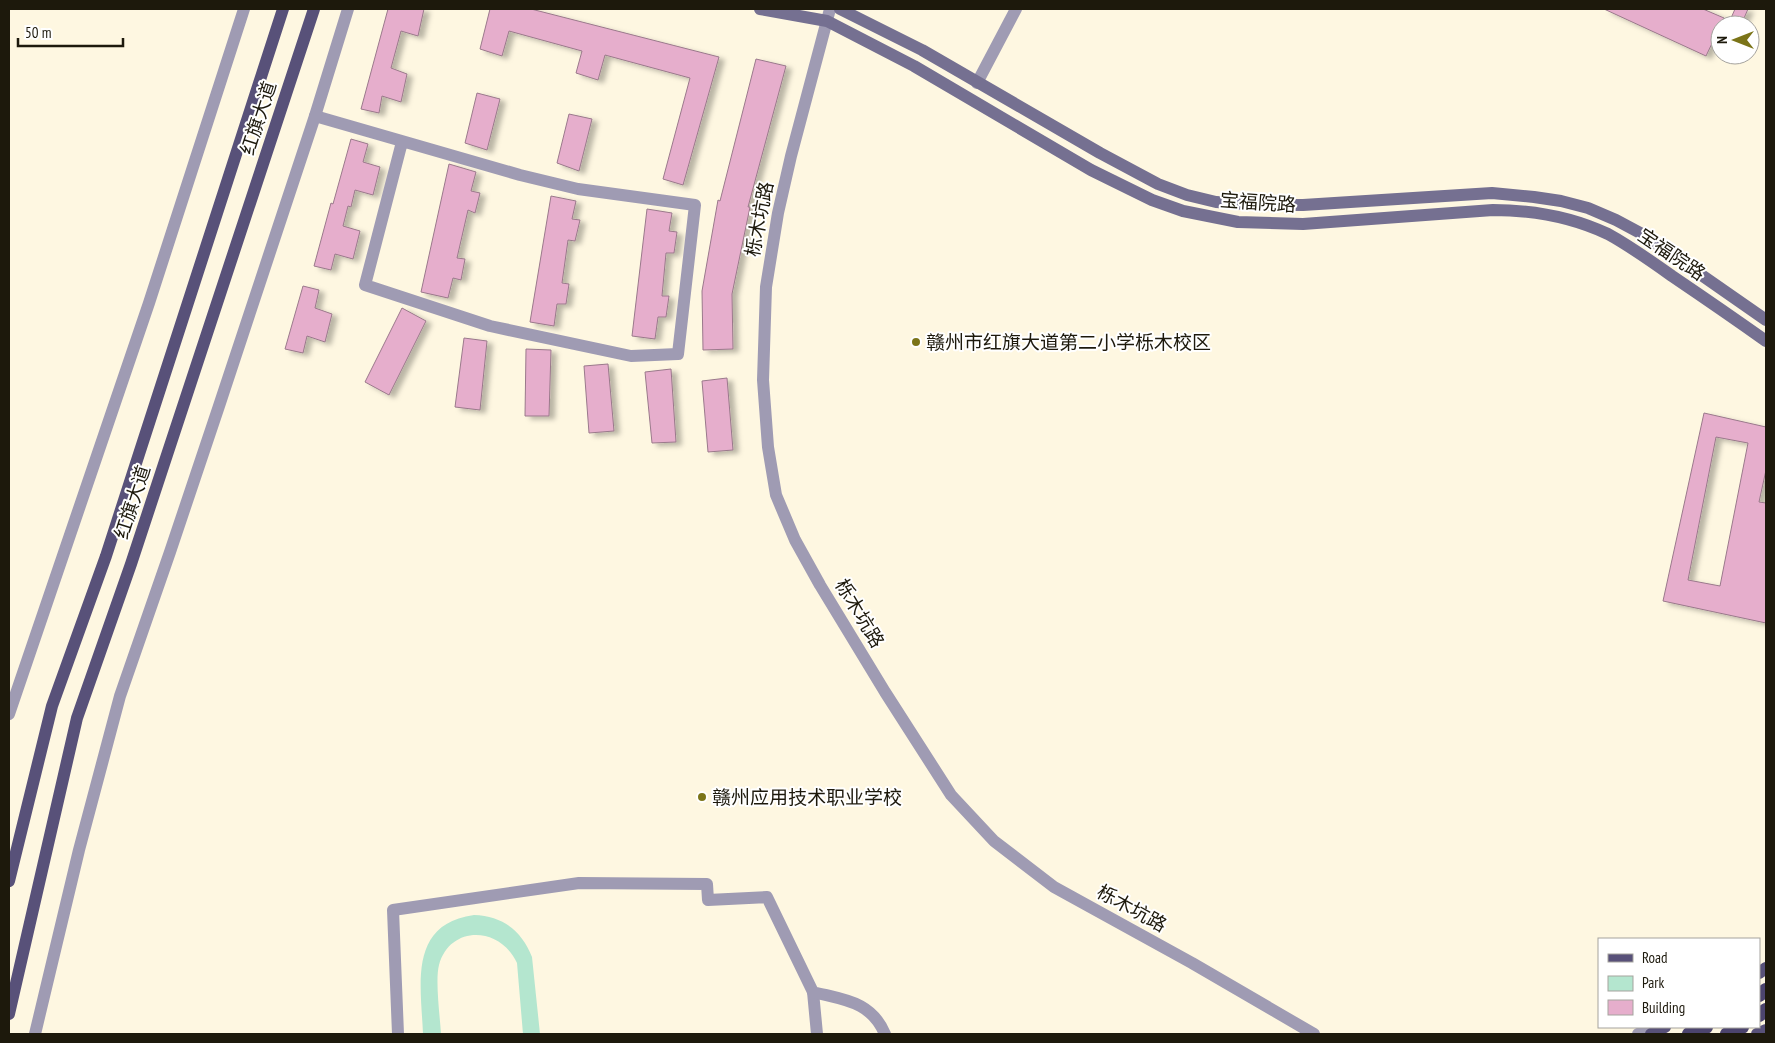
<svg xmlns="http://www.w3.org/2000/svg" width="1775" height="1043" viewBox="0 0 1775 1043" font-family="'PT Sans Narrow','Noto Sans SC',sans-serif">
	<defs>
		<filter id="shadow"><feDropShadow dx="5.5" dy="3" stdDeviation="2.5" flood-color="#0004"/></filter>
	</defs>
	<rect width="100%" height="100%" fill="#fef7e1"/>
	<path fill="#b4e6cf" d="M474,915C503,916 522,931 532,957L540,1034H523L517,963C500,926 450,925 439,965C435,980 440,1017 441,1034H423C421,985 408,924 474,915Z"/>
	<g fill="#e6aecc" stroke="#9a798b" fill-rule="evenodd" filter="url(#shadow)">
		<polygon points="388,9 424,9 418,36 401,31 391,68 407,74 401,102 382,96 379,113 361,109"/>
		<polygon points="490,9 531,9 719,57 683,185 663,179 690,78 605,55 598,80 576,73 582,51 509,31 502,56 480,49"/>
		<polygon points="1604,9 1703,9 1724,18 1706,56"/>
		<polygon points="1735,9 1748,9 1741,25 1728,25"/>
		<polygon points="756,59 786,66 748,207 750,207 732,294 733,349 703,350 702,291 718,200 720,201"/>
		<polygon points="477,93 500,99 487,150 465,143"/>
		<polygon points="569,114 592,119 579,171 557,163"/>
		<polygon points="351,139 368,144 363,162 380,167 373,195 355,190 351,207 348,206 343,226 360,231 353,259 335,254 331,270 314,266 331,203 333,204"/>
		<polygon points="449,164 476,172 471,191 480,193 475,213 468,210 457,258 465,259 461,280 453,278 448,298 421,292"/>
		<polygon points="551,196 576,201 572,219 580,220 575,241 568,240 562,283 569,284 566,304 557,304 554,326 530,322"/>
		<polygon points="647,209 672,213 669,231 677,232 674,253 666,253 662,296 669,296 666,317 658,317 655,339 632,336"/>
		<polygon points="303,286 319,290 315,308 332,314 325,342 307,336 303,353 285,349"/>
		<polygon points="402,308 426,321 389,395 365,382"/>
		<polygon points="464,338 487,341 480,410 455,407"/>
		<polygon points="526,349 551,350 549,416 525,416"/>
		<polygon points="608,364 614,431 589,433 584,366"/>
		<polygon points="671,369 676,442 652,443 645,372"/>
		<polygon points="727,378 733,450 708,452 702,381"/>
		<path d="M1704,413L1766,427V470L1759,502L1766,503V623L1663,601ZM1716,437L1748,443L1720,586L1688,580Z"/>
	</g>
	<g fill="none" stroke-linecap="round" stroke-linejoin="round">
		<g stroke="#9f9bb3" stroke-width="12">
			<polyline points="977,83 1016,9"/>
			<polyline points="315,116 520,175 578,189 695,205 678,354 631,356 490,326 365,285 402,142"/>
			<polyline points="813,992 817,1034"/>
			<path d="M398,1034L393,910L579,883L707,884L708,900L767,897L813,992C844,1000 871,1001 885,1034"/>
		</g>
		<g stroke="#9f9bb3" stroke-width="12">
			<polyline points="830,9 791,156 778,213 766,287 763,380 768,447 776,495 795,540 820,585 885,692 951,795 994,841 1054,887 1192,963 1314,1034"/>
			<polyline points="9,714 149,303 244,9"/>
			<polyline points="35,1034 79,850 120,696 170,552 219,406 315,116 348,9"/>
			<polyline points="1638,1034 1654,1027"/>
		</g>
		<g stroke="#757091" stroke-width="12">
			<path d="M760,9L827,21L914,66L1091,170L1152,200L1183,211L1238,222L1303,224L1493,210C1532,210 1572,217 1608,234C1630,246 1651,261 1672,276C1703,297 1735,319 1766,341"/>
			<polyline points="840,9 922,50 1100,153 1158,184 1187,195 1216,202 1263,205 1303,205 1492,193 1534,197 1561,201 1588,208 1616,220 1644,235 1766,320"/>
		</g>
		<g stroke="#585179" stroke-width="12">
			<polyline points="9,881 52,706 106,556 283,9"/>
			<polyline points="1759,973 1766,968"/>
			<polyline points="9,1014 77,718 131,564 314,9"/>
			<polyline points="1651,1034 1665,1027"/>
			<polyline points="1757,1034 1766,1030"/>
		</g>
		<g stroke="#4c446e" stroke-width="14">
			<polyline points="1759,995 1766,990"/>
			<polyline points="1759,1015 1766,1010"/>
			<polyline points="1689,1034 1706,1027"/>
			<polyline points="1727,1034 1742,1027"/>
		</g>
	</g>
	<g fill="#7b7418" stroke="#fff" stroke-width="2">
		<circle cx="916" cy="342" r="5"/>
		<circle cx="702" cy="797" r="5"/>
	</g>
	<g text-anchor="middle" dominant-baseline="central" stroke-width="4" stroke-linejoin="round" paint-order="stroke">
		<g font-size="19" fill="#1d190c" stroke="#fff">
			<text transform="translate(258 118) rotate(-72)">红旗大道</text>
			<text transform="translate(1258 202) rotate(4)">宝福院路</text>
			<text transform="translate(759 219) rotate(-79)">栎木坑路</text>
			<text transform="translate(1672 254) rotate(34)">宝福院路</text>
			<text transform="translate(132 502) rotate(-72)">红旗大道</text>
			<text transform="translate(860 613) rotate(59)">栎木坑路</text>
			<text transform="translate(1132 908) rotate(29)">栎木坑路</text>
		</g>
		<g font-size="19" fill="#1d190c" stroke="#fff" text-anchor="start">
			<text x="926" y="342">赣州市红旗大道第二小学栎木校区</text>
			<text x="712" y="797">赣州应用技术职业学校</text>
		</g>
	</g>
	<rect width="1775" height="1043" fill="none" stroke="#1d190c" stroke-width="20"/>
	<rect x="1598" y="938" width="162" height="90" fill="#ffffff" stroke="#a5a39e"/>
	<rect x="1608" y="954" width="25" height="8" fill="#585179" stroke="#a5a39e"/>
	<text x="1642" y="963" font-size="15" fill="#1d190c">Road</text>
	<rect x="1608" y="976" width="25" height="15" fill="#b4e6cf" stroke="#a5a39e"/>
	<text x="1642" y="988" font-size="15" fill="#1d190c">Park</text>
	<rect x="1608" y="1000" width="25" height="15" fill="#e6aecc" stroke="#a5a39e"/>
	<text x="1642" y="1013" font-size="15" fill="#1d190c">Building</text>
	<g transform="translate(1735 40) rotate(270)"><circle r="24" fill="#ffffff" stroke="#a5a39e"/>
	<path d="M0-4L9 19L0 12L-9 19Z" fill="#7b7418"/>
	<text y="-8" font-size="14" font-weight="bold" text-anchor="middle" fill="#1d190c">N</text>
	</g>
	<path d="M18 38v8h105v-8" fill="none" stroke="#1d190c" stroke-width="2.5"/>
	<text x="25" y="38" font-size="15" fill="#1d190c" stroke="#ffffff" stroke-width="4" paint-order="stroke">50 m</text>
</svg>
